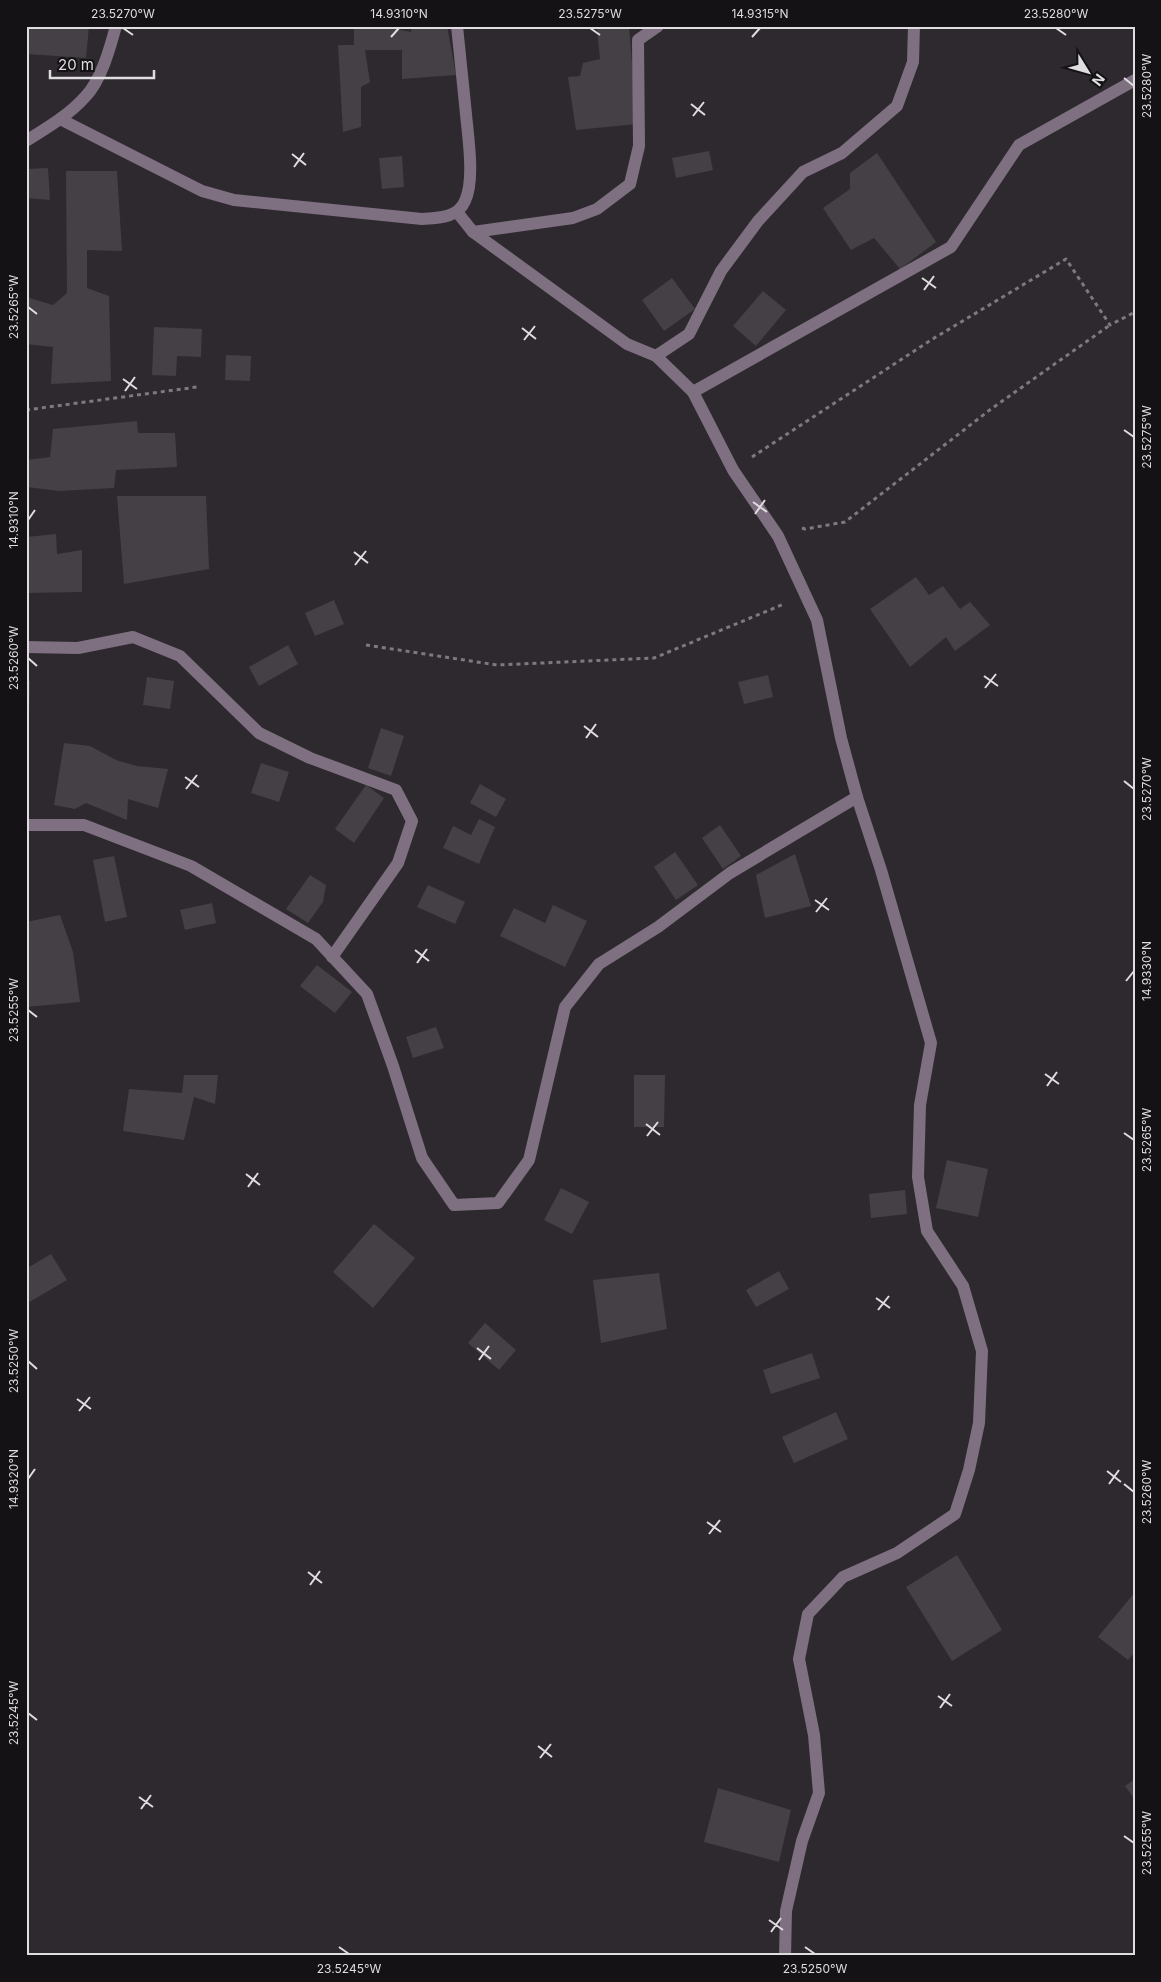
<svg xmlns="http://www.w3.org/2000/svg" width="1161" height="1982" viewBox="0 0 1161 1982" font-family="Inter,sans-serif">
	<rect width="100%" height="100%" fill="#2d292e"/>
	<g fill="#444045">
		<polygon points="26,26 89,26 86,58 26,54"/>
		<polygon points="354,26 396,26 396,29 411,32 412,26 447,26 456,75 402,79 402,50 365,50 370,82 361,87 361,127 343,132 338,45 354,45"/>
		<polygon points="629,26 637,124 576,130 568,77 580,76 583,63 600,59 597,28"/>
		<polygon points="709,151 713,170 676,178 672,158"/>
		<polygon points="877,153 936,242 900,269 874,238 851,250 823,208 850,189 850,173"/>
		<polygon points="402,156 404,187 382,189 379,158"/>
		<polygon points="48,168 50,200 26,198 26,169"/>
		<polygon points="66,171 117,171 122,251 87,250 87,288 109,296 111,381 51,384 53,347 26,344 26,297 53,305 67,293"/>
		<polygon points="672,278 695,309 664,331 642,300"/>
		<polygon points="763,291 786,310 756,346 733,326"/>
		<polygon points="154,327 202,329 201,357 177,356 176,376 152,375"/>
		<polygon points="226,355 251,356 250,381 225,380"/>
		<polygon points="137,421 138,433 175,433 177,467 116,470 114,488 59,491 27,487 27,460 50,457 53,429"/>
		<polygon points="117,496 206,496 209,569 124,584"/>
		<polygon points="56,534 57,554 82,550 82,592 26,593 26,537"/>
		<polygon points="916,577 929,595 943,586 960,609 970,602 990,625 955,651 946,637 910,667 870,609"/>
		<polygon points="334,600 344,624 315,636 305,613"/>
		<polygon points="288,645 298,664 259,686 249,667"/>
		<polygon points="768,675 773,697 744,704 738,682"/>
		<polygon points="147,677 174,681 170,709 143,705"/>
		<polygon points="26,681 30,681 29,716 26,716"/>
		<polygon points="381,728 404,736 391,776 368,768"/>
		<polygon points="64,743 90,746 116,760 137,766 168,769 158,808 128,799 127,820 86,803 75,809 54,805"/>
		<polygon points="261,763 289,772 279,802 251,793"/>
		<polygon points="480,784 506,799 496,817 470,803"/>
		<polygon points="366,785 384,798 354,843 335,829"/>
		<polygon points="479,819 495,827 479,864 443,848 453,826 471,835"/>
		<polygon points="720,825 741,856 723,869 702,838"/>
		<polygon points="675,852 698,885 676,900 654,867"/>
		<polygon points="795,854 811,906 765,918 756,875"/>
		<polygon points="114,856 127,917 105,922 93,860"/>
		<polygon points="310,875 326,885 323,902 308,923 286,909"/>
		<polygon points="428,885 465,902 455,924 417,907"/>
		<polygon points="212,903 216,923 185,930 180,910"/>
		<polygon points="553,905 587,921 565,967 500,936 514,908 545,923"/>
		<polygon points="60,915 73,952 80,1002 26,1007 26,922"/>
		<polygon points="317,965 352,992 335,1013 300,986"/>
		<polygon points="436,1027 444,1048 413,1058 406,1037"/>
		<polygon points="184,1075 218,1075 215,1104 194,1097 184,1140 123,1131 129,1089 182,1093"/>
		<polygon points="634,1075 665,1075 664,1127 634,1127"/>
		<polygon points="947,1160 988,1169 978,1217 936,1208"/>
		<polygon points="561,1188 589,1202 572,1234 544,1220"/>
		<polygon points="905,1190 907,1214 871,1218 869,1194"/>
		<polygon points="374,1224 415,1258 373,1308 333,1272"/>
		<polygon points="51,1254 67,1280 26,1304 26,1269"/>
		<polygon points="779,1271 789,1289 756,1307 746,1290"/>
		<polygon points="659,1273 667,1329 601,1343 593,1280"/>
		<polygon points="485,1323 516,1350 499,1370 468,1343"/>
		<polygon points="812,1353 820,1378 771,1394 763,1370"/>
		<polygon points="836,1412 848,1439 794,1463 782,1437"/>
		<polygon points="957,1555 1002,1630 952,1661 906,1587"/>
		<polygon points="1135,1592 1135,1652 1128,1660 1098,1637"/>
		<polygon points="1135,1779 1135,1800 1125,1786"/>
		<polygon points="718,1788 791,1810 779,1862 704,1842"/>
	</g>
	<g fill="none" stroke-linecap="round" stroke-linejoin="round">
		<g stroke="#7d7a7e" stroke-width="3" stroke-dasharray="4 4" stroke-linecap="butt">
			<polyline points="26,410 197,387"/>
			<polyline points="752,457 931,340 1066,259 1110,325 1135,312"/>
			<polyline points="802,528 805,529 845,522 991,409 1110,325"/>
			<polyline points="366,645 497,665 654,658 784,604"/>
		</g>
		<g stroke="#7e6f81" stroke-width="12">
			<path d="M60,119L202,191L234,200L422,219C438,218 458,218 465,201C475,180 468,137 466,114C463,85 460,55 457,26"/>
			<path d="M26,141C47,128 69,115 85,97C101,81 110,48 116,26"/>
			<polyline points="473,232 573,218 597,209 630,184 639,146 638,40 658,26"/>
			<polyline points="656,356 689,334 721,271 758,221 803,172 842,153 897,106 913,62 914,26"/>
			<polyline points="693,392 951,247 1019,145 1135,80"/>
			<polyline points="26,647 78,648 133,637 180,656 259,733 310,758 396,790 412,821 398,863 332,957"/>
			<polyline points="26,825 84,825 191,866 316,939 367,994 393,1066 422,1158 454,1205 498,1203 529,1160 565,1007 599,964 658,927 730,873 857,797 841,738 817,620 778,536 733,470 693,392 656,356 627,344 473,232 457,212"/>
			<polyline points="785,1956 786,1911 802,1841 819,1793 814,1735 799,1659 808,1614 843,1577 897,1553 955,1514 969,1470 979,1423 982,1351 963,1286 927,1231 918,1177 920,1105 931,1043 881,870 857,797"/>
		</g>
	</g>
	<path fill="none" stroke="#dfdde0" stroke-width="2" d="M123,28L133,35M590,28L600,35M1056,28L1066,35M391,37L399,28M752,37L760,28M1124,78L1134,86M691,104L705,115M693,116L704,102M292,154L306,165M294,167L304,153M922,278L936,288M924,290L934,276M28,307L37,314M522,328L536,339M524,340L535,326M123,379L137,389M125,391L135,377M1124,430L1134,437M753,502L767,512M755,514L765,500M28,520L35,510M354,552L368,563M355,565L366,551M28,658L37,666M984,676L998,686M985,688L996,674M584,726L598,737M586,738L596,724M185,777L199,787M1124,781L1134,789M186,789L197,775M815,900L829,910M816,912L827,898M415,950L429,961M417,963L427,949M1126,981L1134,971M28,1010L37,1017M1045,1074L1059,1084M1047,1086L1057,1072M646,1124L660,1135M1124,1133L1134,1140M647,1136L658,1122M246,1174L260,1185M248,1187L258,1173M876,1298L890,1308M878,1310L889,1296M477,1348L491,1359M479,1360L489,1346M28,1361L37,1369M77,1399L91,1409M79,1411L90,1397M1107,1471L1121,1482M28,1479L35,1469M1109,1484L1119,1470M1124,1484L1134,1492M707,1522L721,1532M709,1534L720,1520M308,1572L322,1583M310,1585L320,1571M938,1696L952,1706M940,1708L950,1694M28,1713L37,1720M538,1746L552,1757M540,1758L551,1744M139,1797L153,1807M141,1809L151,1795M1124,1836L1134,1843M769,1920L783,1930M771,1932L781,1918M339,1947L349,1954M805,1947L815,1954"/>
	<rect width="1161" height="1982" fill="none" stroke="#141215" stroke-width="55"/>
	<g transform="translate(1088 72) rotate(127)" stroke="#141215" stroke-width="4" paint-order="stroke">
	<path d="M0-4L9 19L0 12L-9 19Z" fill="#dfdde0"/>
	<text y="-8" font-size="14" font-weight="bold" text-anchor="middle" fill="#dfdde0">N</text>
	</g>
	<path d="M50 70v8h104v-8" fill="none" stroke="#dfdde0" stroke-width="2.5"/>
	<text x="58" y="70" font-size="15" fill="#dfdde0" stroke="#141215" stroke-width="4" paint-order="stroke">20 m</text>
	<rect x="28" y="28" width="1106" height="1926" fill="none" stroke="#dfdde0" stroke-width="2"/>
	<g font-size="12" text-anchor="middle" fill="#dfdde0">
		<text x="123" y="18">23.5270°W</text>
		<text x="399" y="18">14.9310°N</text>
		<text x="590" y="18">23.5275°W</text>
		<text x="760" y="18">14.9315°N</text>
		<text x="1056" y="18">23.5280°W</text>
		<text transform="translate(1147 86) rotate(-90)" y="4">23.5280°W</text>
		<text transform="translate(14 307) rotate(-90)" y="4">23.5265°W</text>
		<text transform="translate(1147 437) rotate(-90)" y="4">23.5275°W</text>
		<text transform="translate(14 520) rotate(-90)" y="4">14.9310°N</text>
		<text transform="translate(14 658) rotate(-90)" y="4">23.5260°W</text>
		<text transform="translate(1147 789) rotate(-90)" y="4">23.5270°W</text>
		<text transform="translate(1147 971) rotate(-90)" y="4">14.9330°N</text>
		<text transform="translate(14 1010) rotate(-90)" y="4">23.5255°W</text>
		<text transform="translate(1147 1140) rotate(-90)" y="4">23.5265°W</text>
		<text transform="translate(14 1361) rotate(-90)" y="4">23.5250°W</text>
		<text transform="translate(14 1479) rotate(-90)" y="4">14.9320°N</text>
		<text transform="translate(1147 1492) rotate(-90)" y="4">23.5260°W</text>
		<text transform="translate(14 1713) rotate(-90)" y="4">23.5245°W</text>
		<text transform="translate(1147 1843) rotate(-90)" y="4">23.5255°W</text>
		<text x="349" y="1973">23.5245°W</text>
		<text x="815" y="1973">23.5250°W</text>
	</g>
</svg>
